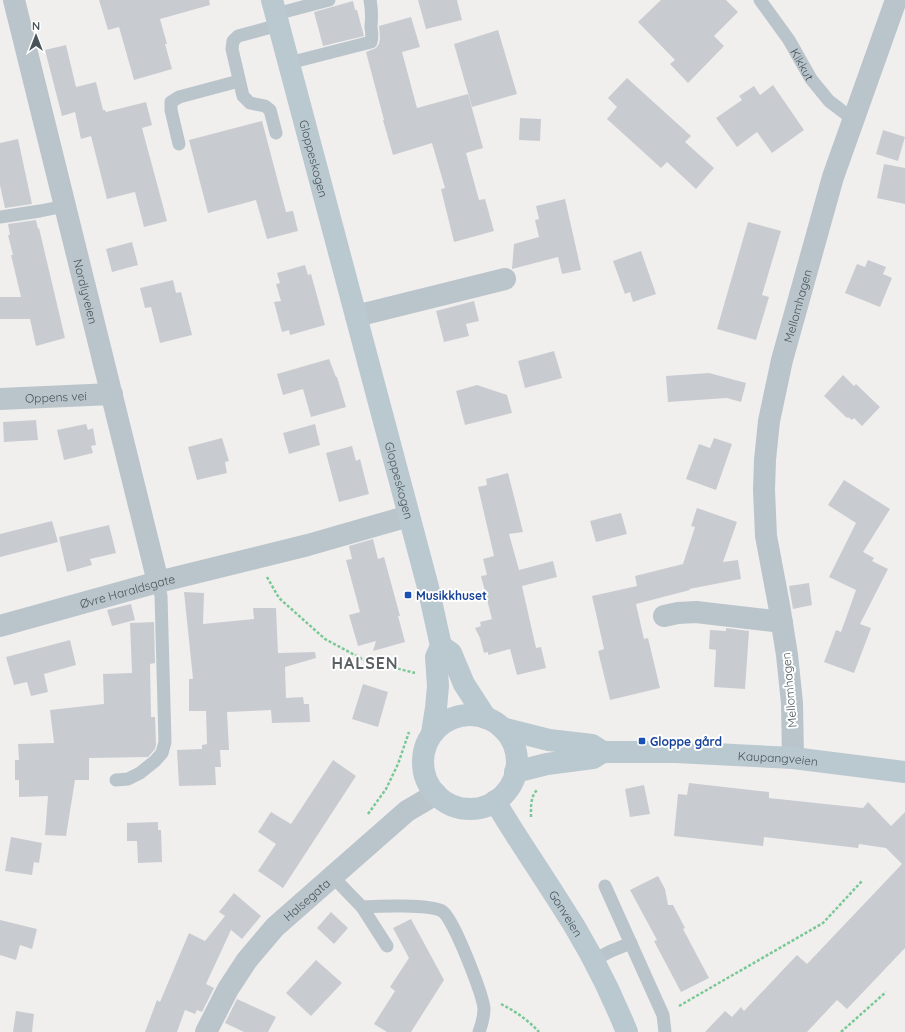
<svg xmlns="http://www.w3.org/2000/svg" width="905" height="1032" viewBox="0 0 905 1032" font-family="Quicksand,sans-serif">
	<rect width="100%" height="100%" fill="#f1eeee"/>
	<g fill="#c8ccd1">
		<polygon points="99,0 209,0 210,5 160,19 167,44 165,44 172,69 134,80 119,27 108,30"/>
		<polygon points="418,0 457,0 462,20 426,29"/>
		<polygon points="661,0 726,0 738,12 714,36 724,46 688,83 670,64 675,60 638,22"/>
		<polygon points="353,1 355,10 357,10 364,36 323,46 314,12"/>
		<polygon points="411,17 420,47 402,52 417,108 468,94 483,148 466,153 479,200 485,199 494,231 454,242 441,189 445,188 432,143 393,155 383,120 384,120 366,52 376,48 379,44 380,38 379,26"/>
		<polygon points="498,30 517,94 472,107 454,44"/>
		<polygon points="66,45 76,87 96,82 103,110 105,110 106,112 146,102 152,125 142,128 167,221 144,227 135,192 107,199 91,136 81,139 75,112 62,116 45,50"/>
		<polygon points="627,78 691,136 685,142 714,168 696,189 667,162 661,168 607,119 617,107 608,98"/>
		<polygon points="773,85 804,130 772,153 757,132 737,147 716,118 742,100 739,96 754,86 760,95"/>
		<polygon points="520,118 541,119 540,141 519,140"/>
		<polygon points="262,121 286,212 293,211 298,231 267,239 256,200 208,213 189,140"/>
		<polygon points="883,130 905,137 898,161 876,154"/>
		<polygon points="18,139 32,204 5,208 0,185 0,143"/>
		<polygon points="884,164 905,168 905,204 877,198"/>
		<polygon points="565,199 581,270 562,274 558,257 512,269 514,244 539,237 535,220 539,219 536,206"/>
		<polygon points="36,220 38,229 39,228 65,338 36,346 30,319 0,319 0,297 21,297 11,255 13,255 8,235 10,235 8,224"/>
		<polygon points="748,222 781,231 762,295 769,297 756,340 717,329"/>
		<polygon points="132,242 138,265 112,272 106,249"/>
		<polygon points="641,251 656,294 633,302 630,292 625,294 613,261"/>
		<polygon points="868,260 886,267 883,274 892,278 880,307 845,293 857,264 865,267"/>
		<polygon points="305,265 308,275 311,274 325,325 290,335 289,330 282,332 274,302 281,301 276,284 280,283 277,273"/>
		<polygon points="173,280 176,293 181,292 192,335 160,343 151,307 145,308 140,288"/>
		<polygon points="474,301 479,321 466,324 469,336 444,342 436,311"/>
		<polygon points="554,351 562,378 525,388 518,361"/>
		<polygon points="329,359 336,377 337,377 346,407 311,417 303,389 283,395 277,374"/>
		<polygon points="709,373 746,383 741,402 727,398 668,402 666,376"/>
		<polygon points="843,375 854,386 856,384 880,407 862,426 854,418 852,420 848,417 847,418 824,396"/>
		<polygon points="477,385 507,395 512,413 465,425 456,391"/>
		<polygon points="36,420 38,440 4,442 3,422"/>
		<polygon points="86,424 88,430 93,428 96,445 91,446 93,453 64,460 57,430"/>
		<polygon points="315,424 320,445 289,454 283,433"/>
		<polygon points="222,438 229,461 225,462 227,473 197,480 188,447"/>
		<polygon points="714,438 732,444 716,490 686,479 699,444 710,448"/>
		<polygon points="352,446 356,461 360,459 369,494 339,502 326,453"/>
		<polygon points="508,473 523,532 509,534 519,570 553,561 557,577 522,586 536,648 541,647 546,668 517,675 510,649 488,655 488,652 484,653 480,638 475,628 481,626 480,622 492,619 481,576 487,575 483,559 494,556 478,487 487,485 486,479"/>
		<polygon points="844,480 890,509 863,552 874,558 872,561 888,569 860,624 871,628 854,673 824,662 836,630 841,632 856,590 829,577 856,523 828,505"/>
		<polygon points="697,508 737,522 723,562 738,560 741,579 689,589 690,590 636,604 644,639 648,638 660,688 610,700 598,651 604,649 592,596 637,586 635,576 683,564 695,527 691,526"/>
		<polygon points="621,513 627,534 596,542 590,521"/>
		<polygon points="52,521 58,542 0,557 0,534"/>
		<polygon points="109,525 116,553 90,559 92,565 67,572 59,537"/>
		<polygon points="373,539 378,559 384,557 400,616 398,616 405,642 373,651 376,641 358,646 349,615 360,612 346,560 352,559 349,546"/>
		<polygon points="809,583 812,605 793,609 789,586"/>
		<polygon points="184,592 204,593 203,624 254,619 253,608 276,608 278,653 315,652 316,658 285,667 286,698 303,697 304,704 309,704 310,722 272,723 271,710 227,712 229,750 220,750 221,767 215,767 216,785 179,786 177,750 202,749 202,745 207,744 206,711 189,711 189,679 193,679"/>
		<polygon points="131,604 135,620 112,626 107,610"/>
		<polygon points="154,622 155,663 150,664 151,717 155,717 156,745 155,749 148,757 89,758 89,780 75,780 66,836 45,835 48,796 19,797 19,780 15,780 15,760 19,760 18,744 54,743 50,710 104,704 103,674 132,673 130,623"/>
		<polygon points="726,628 749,631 745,689 714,687 716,650 709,649 710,630 726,631"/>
		<polygon points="70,640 76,665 44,674 48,692 31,696 27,682 14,685 6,657"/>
		<polygon points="363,684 388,692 378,727 352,719"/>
		<polygon points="333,760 356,776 283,888 258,871 276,844 258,832 271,812 291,824"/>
		<polygon points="689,783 769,792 769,798 863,808 868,802 891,826 905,812 905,948 847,1009 837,1000 807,1032 705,1032 725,1011 732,1017 741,1007 744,1011 797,955 807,964 902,864 886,848 859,844 858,848 764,837 763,846 674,836 678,794 687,795"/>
		<polygon points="644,785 650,814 630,817 625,789"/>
		<polygon points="158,822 158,830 161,830 162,862 138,863 137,841 127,841 127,823"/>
		<polygon points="11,837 42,843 39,863 34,862 32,875 5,871"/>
		<polygon points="658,876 665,889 668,905 673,905 685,928 683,929 709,978 681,992 654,941 657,940 630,890"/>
		<polygon points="234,893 261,916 242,939 231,930 206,984 214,988 202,1012 197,1010 195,1014 185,1010 177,1032 145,1032 157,1000 160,1002 189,933 205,941 225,916 219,912"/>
		<polygon points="331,912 348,928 334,944 317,928"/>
		<polygon points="411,919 444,980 411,1032 387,1032 374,1024 395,991 390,987 409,958 393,928"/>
		<polygon points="0,920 37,929 32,949 20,945 16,960 0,955"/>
		<polygon points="316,960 342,983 311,1016 286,993"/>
		<polygon points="237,999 276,1017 268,1032 244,1032 225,1023"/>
		<polygon points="16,1011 34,1014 32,1032 13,1032"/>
	</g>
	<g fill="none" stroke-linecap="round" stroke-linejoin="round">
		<g stroke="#78c994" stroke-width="2.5" stroke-dasharray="3 2" stroke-linecap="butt">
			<polyline points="267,577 279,598 325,639 364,660 415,673"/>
			<polyline points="368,814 386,789 398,764 409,732"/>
			<path d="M531,817C531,808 530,797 537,790"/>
			<path d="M501,1004C515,1011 528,1020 539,1032"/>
			<polyline points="679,1006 823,923 862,881"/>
			<polyline points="841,1032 886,992"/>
		</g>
		<g stroke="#bac5cb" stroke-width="13">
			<path id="s1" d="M760,0L789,40L811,79L829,101L854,120"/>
			<polyline points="276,14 329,0"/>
			<path d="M289,63L371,42C373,35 371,32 371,26C372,16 372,10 370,0"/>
			<polyline points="276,133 270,110 265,106 250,103 243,96 232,49 233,41 238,36 279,25"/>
			<polyline points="179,144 171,110 171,102 179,97 239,81"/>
			<polyline points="0,217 40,211 65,206"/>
			<polyline points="116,780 128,779 140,773 155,761 162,753 165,742 161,596 158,582"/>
			<polyline points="333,877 362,907 387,946"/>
			<polyline points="605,886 663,1015 665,1032"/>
			<path d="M362,907C379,906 429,904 442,911C453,917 482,993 484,1008C484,1016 482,1024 479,1032"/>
			<polyline points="594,960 611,951 631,943"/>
		</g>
		<g stroke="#bac5cb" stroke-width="22">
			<path id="s2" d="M14,0L158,582"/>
			<polyline points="356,316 505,279"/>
			<path id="s3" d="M0,399L112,394"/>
			<polyline points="664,616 678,613 696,612 782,622"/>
			<path id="s4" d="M0,626L158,582L308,545L409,516"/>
			<path id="s5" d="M793,758L792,703L787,655L779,605L766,536L764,490L765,460L769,421L782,360L833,177L896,0"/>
			<path id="s6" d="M206,1032L228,989L247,960L275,927L407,811L436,794"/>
		</g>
		<g stroke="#bac8cf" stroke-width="22">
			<path id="s7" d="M272,0L428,587L441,646L436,657L438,686L436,708L432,733"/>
			<polyline points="441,646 451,653 464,684 486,718"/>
			<circle cx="470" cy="762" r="47"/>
			<path id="s8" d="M502,728L549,740L592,745L603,752H676L793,758L905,772"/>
			<polyline points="515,772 547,764 593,758 603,752"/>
			<path id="s9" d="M495,801C514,834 536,865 556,897C584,939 608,985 627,1032"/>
		</g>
	</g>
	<g fill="#1a4fb4" stroke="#fff" stroke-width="1.5">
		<rect x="404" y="591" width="8" height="8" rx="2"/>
		<rect x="638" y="737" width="8" height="8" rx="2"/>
	</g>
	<g text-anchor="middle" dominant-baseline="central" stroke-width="4" stroke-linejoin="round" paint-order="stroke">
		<g font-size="12" fill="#47545b" stroke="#fff">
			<text stroke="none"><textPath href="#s1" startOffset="77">Kikkut</textPath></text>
			<text stroke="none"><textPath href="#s7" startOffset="164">Gloppeskogen</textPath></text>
			<text stroke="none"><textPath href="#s2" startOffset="300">Nordlyveien</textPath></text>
			<text stroke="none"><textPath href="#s5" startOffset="458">Mellomhagen</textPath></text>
			<text stroke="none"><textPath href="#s3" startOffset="56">Oppens vei</textPath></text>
			<text stroke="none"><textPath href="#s7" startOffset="497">Gloppeskogen</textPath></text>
			<text stroke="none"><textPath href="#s4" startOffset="132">Øvre Haraldsgate</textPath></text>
			<text transform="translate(789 690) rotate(-95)">Mellomhagen</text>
			<text stroke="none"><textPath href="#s8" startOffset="280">Kaupangveien</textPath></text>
			<text stroke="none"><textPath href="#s6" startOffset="168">Halsegata</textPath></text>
			<text stroke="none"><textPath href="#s9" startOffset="133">Gonveien</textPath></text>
		</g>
		<g font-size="12" font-weight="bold" fill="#164399" stroke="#fff" text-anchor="start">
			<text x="416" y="595">Musikkhuset</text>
			<text x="650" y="741">Gloppe gård</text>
		</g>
		<g font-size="16" font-weight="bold" letter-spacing="1" fill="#5b6063" stroke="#fff">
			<text x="365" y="663">HALSEN</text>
		</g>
	</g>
	<g transform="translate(36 36)" stroke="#ffffff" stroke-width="3" paint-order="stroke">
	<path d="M0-3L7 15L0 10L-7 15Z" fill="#47545b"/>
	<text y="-6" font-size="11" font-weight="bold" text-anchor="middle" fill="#47545b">N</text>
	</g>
</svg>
